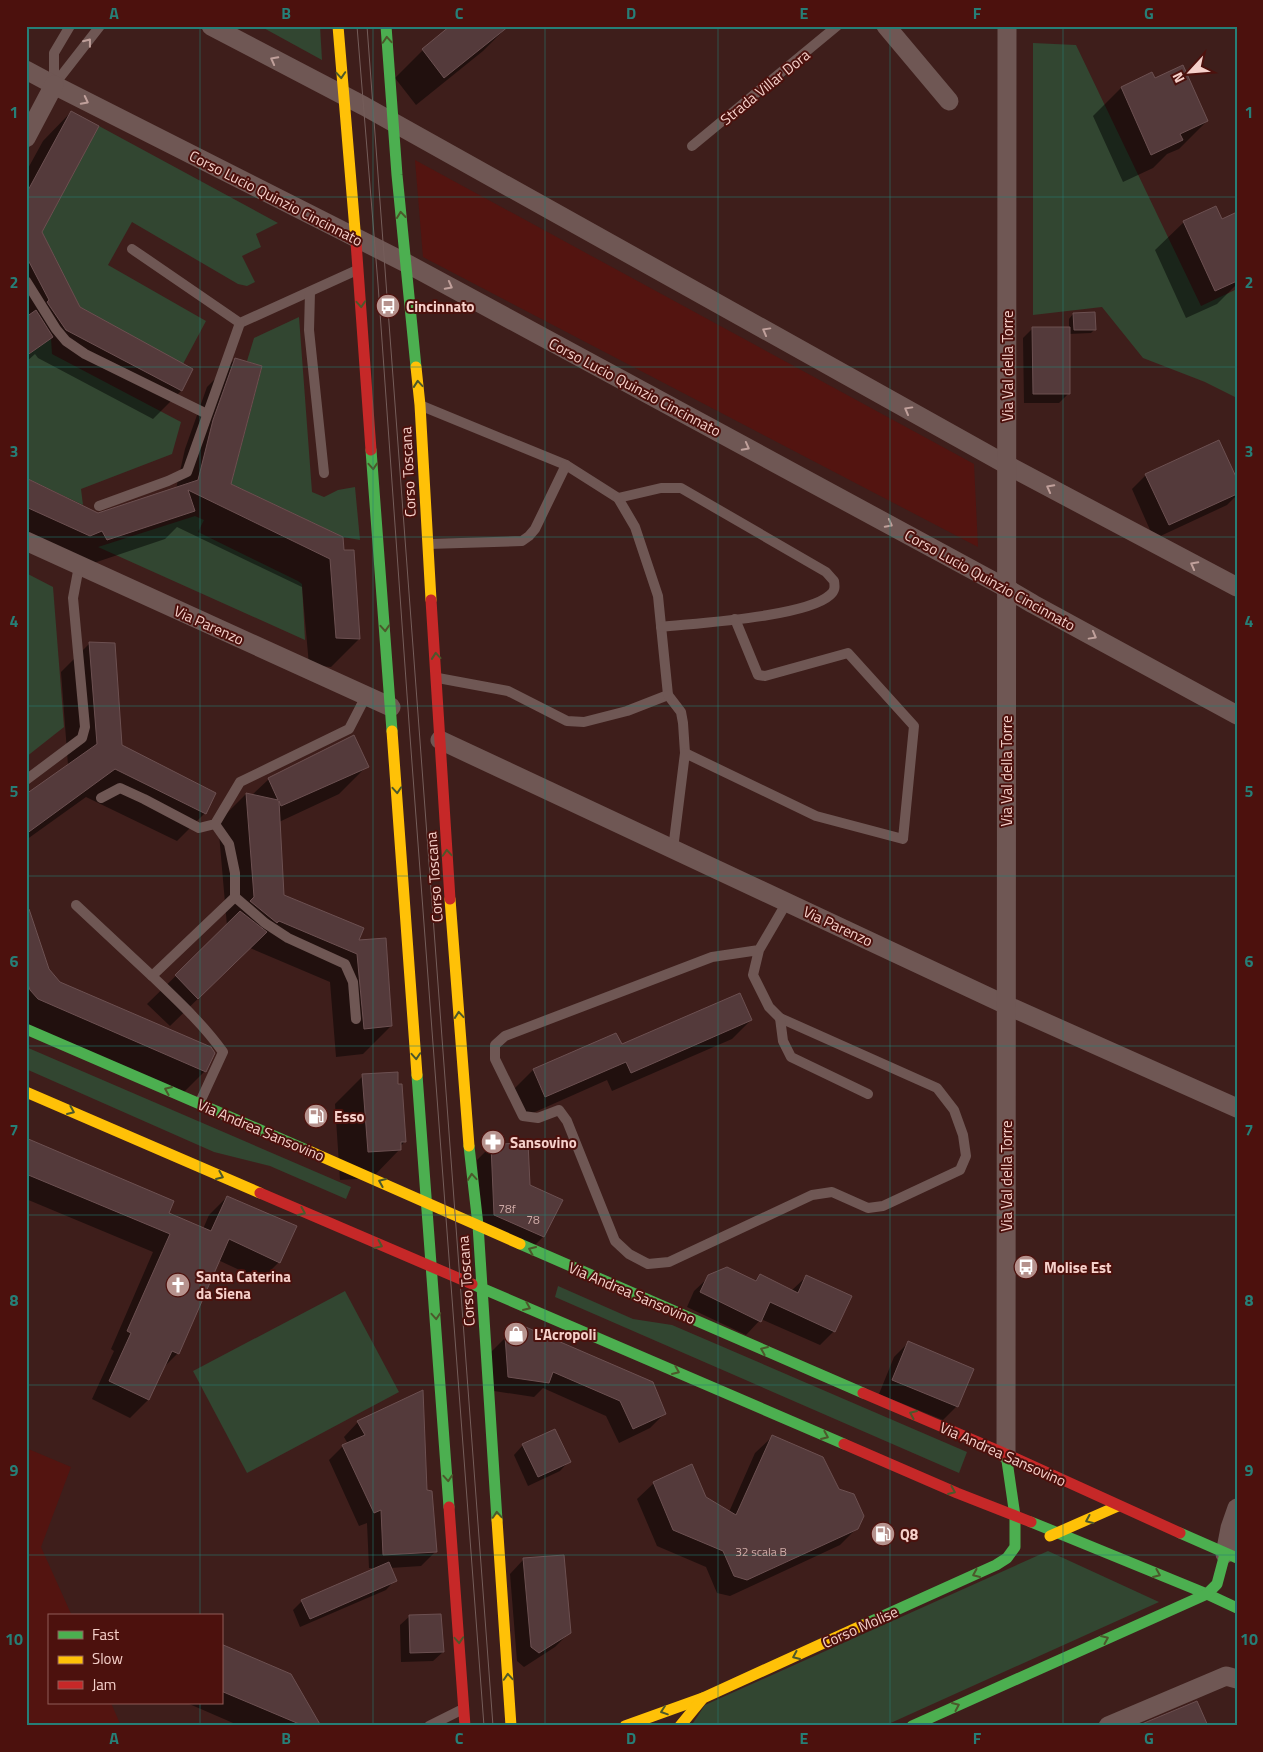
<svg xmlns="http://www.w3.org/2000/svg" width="1263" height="1752" viewBox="0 0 1263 1752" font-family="'Titillium Web',sans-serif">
	<rect width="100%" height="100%" fill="#3e1e1b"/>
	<g fill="#531410">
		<polygon points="415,160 974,464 978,547 423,257"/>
		<polygon points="26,1448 71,1467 41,1547 72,1616 49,1616 49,1703 111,1703 121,1726 26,1726"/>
	</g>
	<g fill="#324631">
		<polygon points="260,26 320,26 322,60"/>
		<polygon points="1033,43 1076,45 1201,306 1237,289 1237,398 1205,382 1143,358 1102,307 1033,315"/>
		<polygon points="99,126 278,223 256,234 261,247 242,256 255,282 247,286 238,284 132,222 108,265 206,321 183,364 80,307 42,232"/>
		<polygon points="299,317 312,492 324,497 338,490 355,487 360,540 343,537 231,484 262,367 247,361 254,338"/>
		<polygon points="51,338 52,354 181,422 172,454 81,489 83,505 26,478 26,356"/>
		<polygon points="195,516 204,520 198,532 298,581 302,584 305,640 98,547"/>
		<polygon points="26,573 53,587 64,727 26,757"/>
		<polygon points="26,1047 351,1187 346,1199 270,1166 214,1152 26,1069"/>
		<polygon points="558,1286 633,1319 672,1325 967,1452 959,1473 555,1297"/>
		<polygon points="345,1291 399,1392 247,1473 193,1371"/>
		<polygon points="1048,1551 1159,1602 884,1726 691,1726 705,1705"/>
	</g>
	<g fill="#0007">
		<polygon points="452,26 508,26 483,51 416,105 395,78 423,50"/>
		<polygon points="1152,74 1154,80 1207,121 1179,149 1167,154 1153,168 1123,182 1093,116 1121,88"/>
		<polygon points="71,112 40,232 79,308 181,391 153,419 38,358 35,354 26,362 26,172 43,141"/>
		<polygon points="1237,213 1237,284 1217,304 1186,318 1155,250 1184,222 1221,221"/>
		<polygon points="1073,314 1095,329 1091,333 1068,334 1069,393 1059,403 1024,403 1023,338 1033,328 1069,328 1069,319"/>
		<polygon points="235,359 229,485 341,538 359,639 331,667 309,665 302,587 177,527 165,539 79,568 26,548 26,480 98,514 176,489 185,449 207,387"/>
		<polygon points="1146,475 1237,482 1237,495 1227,505 1154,539 1132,489"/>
		<polygon points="89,644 121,746 205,813 177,841 86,797 26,840 26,796 68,765 61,672"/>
		<polygon points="367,766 339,794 279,822 283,896 357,941 391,1026 363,1054 336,1057 330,982 250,948 170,1026 147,1004 227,926 218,822 246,794 252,795 269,779"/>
		<polygon points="26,904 48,970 59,983 205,1071 177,1099 26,1034"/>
		<polygon points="751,1020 732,1039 612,1091 607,1080 526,1116 514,1089 533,1070 621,1046"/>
		<polygon points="363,1076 397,1085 405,1141 400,1147 400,1149 372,1178 340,1180 335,1104"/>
		<polygon points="26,1140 167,1214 203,1229 209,1215 227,1197 279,1262 261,1280 218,1260 178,1353 162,1369 148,1400 130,1418 92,1399 114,1351 111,1349 153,1252 26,1199"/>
		<polygon points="491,1146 529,1186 561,1201 543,1237 529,1251 480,1230 477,1160"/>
		<polygon points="760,1276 791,1291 806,1277 834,1331 820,1345 761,1319 746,1335 687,1307 694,1291 709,1277 754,1281"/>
		<polygon points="506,1337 665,1413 650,1428 619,1443 606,1416 543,1388 534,1397 494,1391 491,1352"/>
		<polygon points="908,1343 957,1406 943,1420 879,1394 894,1357"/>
		<polygon points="358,1422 425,1491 435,1552 421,1566 390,1568 395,1580 386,1590 300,1627 293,1610 302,1601 379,1568 369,1568 367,1523 359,1526 329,1460 343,1446 348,1444 344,1437"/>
		<polygon points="772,1437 838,1490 857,1528 840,1545 730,1596 717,1593 706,1567 657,1546 637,1499 654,1483 705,1498 729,1512 755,1453"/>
		<polygon points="523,1445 569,1461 560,1471 528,1486 514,1455"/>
		<polygon points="524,1559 570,1632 555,1647 524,1667 517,1661 510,1574"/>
		<polygon points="410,1616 443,1652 433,1661 401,1662 400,1625"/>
		<polygon points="221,1645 320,1726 240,1726 187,1703 221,1703"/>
	</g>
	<g fill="#543a3b" stroke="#6c5051">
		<polygon points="450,26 509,26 444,78 422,49"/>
		<polygon points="1183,65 1208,121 1180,134 1183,140 1151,155 1121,87 1152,72 1155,78"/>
		<polygon points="71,111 99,126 42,232 80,307 193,369 182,391 66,330 47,302 49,300 26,256 26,194"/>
		<polygon points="1216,206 1222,219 1237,212 1237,281 1215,291 1183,221"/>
		<polygon points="36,310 53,337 26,356 26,317"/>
		<polygon points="1095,312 1096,330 1074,330 1073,313"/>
		<polygon points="1032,327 1070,327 1070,394 1033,394"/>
		<polygon points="235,358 262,366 231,484 343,537 344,550 354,550 360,639 336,638 330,559 188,490 195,511 107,540 102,531 90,536 26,507 26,478 98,513 198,480 213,420"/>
		<polygon points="1219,440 1237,479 1237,494 1169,525 1145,474"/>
		<polygon points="89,642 115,643 122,745 216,793 206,814 115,769 26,834 26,794 97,744"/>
		<polygon points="354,735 369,767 281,806 279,801 284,895 364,928 359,940 386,938 392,1026 364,1029 357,954 279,921 277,923 250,901 254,897 246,793 278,800 268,778"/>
		<polygon points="26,909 29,909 49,969 60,982 211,1047 215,1053 206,1072 38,999 30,990 26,979"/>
		<polygon points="240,911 267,932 198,999 175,975"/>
		<polygon points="740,993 752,1020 631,1073 626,1062 545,1097 533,1069 616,1033 622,1044"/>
		<polygon points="398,1072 398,1084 402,1084 406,1142 401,1142 401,1150 368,1152 362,1074"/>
		<polygon points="26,1138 174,1201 169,1213 211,1231 227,1196 297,1226 280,1263 229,1239 179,1354 172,1351 149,1400 109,1381 131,1333 127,1331 170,1234 26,1174"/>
		<polygon points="528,1142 530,1185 563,1200 544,1237 494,1215 491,1145"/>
		<polygon points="727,1267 756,1281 760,1274 798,1293 806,1275 852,1296 835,1332 770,1302 761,1322 700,1292 708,1275"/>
		<polygon points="521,1325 653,1382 666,1414 633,1429 620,1401 553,1372 549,1383 508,1377 505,1336"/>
		<polygon points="908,1341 974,1369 958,1407 892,1380"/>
		<polygon points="423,1390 427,1490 432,1491 437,1552 383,1555 381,1510 374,1513 342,1445 365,1435 357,1421"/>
		<polygon points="555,1429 571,1462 538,1477 522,1444"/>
		<polygon points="772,1435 823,1457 839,1489 854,1494 864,1516 858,1529 747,1580 734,1576 723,1551 673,1530 653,1482 692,1464 706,1497 736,1515"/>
		<polygon points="564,1555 571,1633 539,1653 531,1647 523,1558"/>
		<polygon points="389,1562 397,1581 310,1619 301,1600"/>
		<polygon points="441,1614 444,1652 410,1653 409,1615"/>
		<polygon points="221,1644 291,1674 321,1726 304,1726 221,1691"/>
		<polygon points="1197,1701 1208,1726 1137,1726"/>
	</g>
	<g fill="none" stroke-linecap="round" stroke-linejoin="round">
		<g stroke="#6f5754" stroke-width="10">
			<polyline points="54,85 100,26"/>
			<polyline points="54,85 54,53 70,26"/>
			<polyline points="692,146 837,26"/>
			<polyline points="132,249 240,323 357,270"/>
			<polyline points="26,281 56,329 66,341 85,354 207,414"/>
			<polyline points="310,292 309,330 324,473"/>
			<polyline points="422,406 566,465 618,498 635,527 658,596 668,695 627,711 584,722 567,721 508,691 438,678"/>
			<path d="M618,498L661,488H681L826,572L834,581C835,587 835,591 830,595C806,617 697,623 661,627"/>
			<polyline points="99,506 168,481 187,472 240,323"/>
			<polyline points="428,544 522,541 529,536 535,529 566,465"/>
			<polyline points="668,695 681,712 683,723 685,753"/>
			<polyline points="26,780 82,738 85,727 73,598 79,566"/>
			<polyline points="101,798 120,788 144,799 199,828 215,824 240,782 349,729 366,696"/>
			<polyline points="673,849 685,753 816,816 903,839 914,726 848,653 765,676 758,675 735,619"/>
			<polyline points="235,897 265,923 288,938 345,964 353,982 356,1019"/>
			<polyline points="76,905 152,976"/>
			<polyline points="759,950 753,975 769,1007 780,1018 937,1088 954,1110 963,1135 966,1156 960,1170 883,1206 868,1208 832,1192 812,1195 669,1262 648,1264 629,1254 615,1241 567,1121 559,1110 538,1118 523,1116 495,1059 495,1045 505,1036 712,957 759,950 787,902"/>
			<polyline points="780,1018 783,1041 791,1057 868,1094"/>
			<path d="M200,1102L223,1052C203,1024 177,1000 152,976L235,897V873L229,844L215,824"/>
			<polyline points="429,1726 461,1710"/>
		</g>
		<g stroke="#6f5754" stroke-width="19">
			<polyline points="211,26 364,106 1007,465 1237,587"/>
			<polyline points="886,26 949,101"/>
			<polyline points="26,70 54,85 406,263 1006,588 1033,604 1237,715"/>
			<polyline points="26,138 54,85"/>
			<polyline points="26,541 391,707"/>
			<polyline points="440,740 1006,1005 1237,1108"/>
			<polyline points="1006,1454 1007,26"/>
			<polyline points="1225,1554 1230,1528 1237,1508"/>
			<polyline points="1108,1726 1226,1676 1237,1679"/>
		</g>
		<g stroke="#4caf50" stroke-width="11">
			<polyline points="386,26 397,175 416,367"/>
			<polyline points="371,450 392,731"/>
			<polyline points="26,1029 309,1151"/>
			<polyline points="417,1075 449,1507"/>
			<polyline points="469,1146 478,1225 497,1520"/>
			<polyline points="520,1244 863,1393"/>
			<polyline points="472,1284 844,1444"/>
			<polyline points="1031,1522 1207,1594 1237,1608"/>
			<polyline points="1180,1533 1237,1558"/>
			<polyline points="863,1625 996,1565 1007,1558 1015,1547 1015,1516 1006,1454"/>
			<polyline points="912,1726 1207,1594 1217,1584 1225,1554"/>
		</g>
		<g stroke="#ffc107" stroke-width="11">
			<polyline points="338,26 356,242"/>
			<polyline points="416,367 420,405 431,600"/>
			<polyline points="392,731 417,1075"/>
			<polyline points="450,899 469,1146"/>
			<polyline points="26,1092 260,1193"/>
			<polyline points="309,1151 520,1244"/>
			<polyline points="497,1520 511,1726"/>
			<polyline points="1050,1536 1118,1506"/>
			<polyline points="625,1726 703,1698"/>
			<polyline points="680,1726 703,1698 863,1625"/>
		</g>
		<g stroke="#c62828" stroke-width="11">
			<polyline points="356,242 371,450"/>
			<polyline points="431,600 450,899"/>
			<polyline points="260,1193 472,1284"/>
			<polyline points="863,1393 1006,1454 1180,1533"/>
			<polyline points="844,1444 957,1493 1031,1522"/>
			<polyline points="449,1507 465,1726"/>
		</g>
		<g stroke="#755d5a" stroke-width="1">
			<polyline points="357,26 378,284 409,723 484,1726"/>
			<polyline points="367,26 493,1726"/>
		</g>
	</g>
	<defs><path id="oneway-chevron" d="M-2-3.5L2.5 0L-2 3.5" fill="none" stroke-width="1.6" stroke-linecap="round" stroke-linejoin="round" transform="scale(1.25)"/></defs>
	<g stroke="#4c582b">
		<use href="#oneway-chevron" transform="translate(387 40) rotate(-94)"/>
		<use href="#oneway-chevron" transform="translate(341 75) rotate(86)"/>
		<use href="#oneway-chevron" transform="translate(401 215) rotate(-96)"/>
		<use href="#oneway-chevron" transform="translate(361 304) rotate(86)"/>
		<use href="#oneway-chevron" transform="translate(418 384) rotate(-95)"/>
		<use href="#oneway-chevron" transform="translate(373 466) rotate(86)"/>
		<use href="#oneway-chevron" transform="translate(385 628) rotate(86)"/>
		<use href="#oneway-chevron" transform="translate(436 656) rotate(-95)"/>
		<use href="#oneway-chevron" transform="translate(397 790) rotate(86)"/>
		<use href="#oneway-chevron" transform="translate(447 853) rotate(-94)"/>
		<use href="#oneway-chevron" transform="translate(459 1015) rotate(-95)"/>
		<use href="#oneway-chevron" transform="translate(416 1056) rotate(86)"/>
		<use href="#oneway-chevron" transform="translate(168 1090) rotate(-157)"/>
		<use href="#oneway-chevron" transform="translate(71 1111) rotate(23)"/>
		<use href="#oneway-chevron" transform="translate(220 1176) rotate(23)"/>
		<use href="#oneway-chevron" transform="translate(472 1177) rotate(-95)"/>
		<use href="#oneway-chevron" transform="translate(382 1182) rotate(-157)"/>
		<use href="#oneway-chevron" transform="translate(302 1212) rotate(23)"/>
		<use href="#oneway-chevron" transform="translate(379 1245) rotate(24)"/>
		<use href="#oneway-chevron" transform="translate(532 1250) rotate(-156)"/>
		<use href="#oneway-chevron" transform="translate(527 1307) rotate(23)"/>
		<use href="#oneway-chevron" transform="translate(436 1316) rotate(86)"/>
		<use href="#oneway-chevron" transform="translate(764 1350) rotate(-157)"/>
		<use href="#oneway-chevron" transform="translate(676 1371) rotate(23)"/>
		<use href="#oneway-chevron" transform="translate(913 1414) rotate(-157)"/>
		<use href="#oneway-chevron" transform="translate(825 1436) rotate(23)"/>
		<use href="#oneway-chevron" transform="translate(448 1478) rotate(86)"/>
		<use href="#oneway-chevron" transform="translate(952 1491) rotate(23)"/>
		<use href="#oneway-chevron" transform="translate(497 1515) rotate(-94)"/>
		<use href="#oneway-chevron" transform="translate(1089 1520) rotate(156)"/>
		<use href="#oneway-chevron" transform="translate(976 1574) rotate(156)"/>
		<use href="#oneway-chevron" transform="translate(1157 1574) rotate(23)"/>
		<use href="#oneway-chevron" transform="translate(1105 1639) rotate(-24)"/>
		<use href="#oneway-chevron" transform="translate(459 1640) rotate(86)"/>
		<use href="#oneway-chevron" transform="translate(796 1656) rotate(156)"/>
		<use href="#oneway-chevron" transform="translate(508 1677) rotate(-94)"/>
		<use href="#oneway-chevron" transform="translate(956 1706) rotate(-24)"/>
		<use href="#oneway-chevron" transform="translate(664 1711) rotate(161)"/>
	</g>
	<g stroke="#c0a09b">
		<use href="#oneway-chevron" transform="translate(88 42) rotate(-52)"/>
		<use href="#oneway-chevron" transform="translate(274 60) rotate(-152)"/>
		<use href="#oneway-chevron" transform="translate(85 101) rotate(27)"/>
		<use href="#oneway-chevron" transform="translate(449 286) rotate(28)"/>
		<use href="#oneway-chevron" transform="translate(766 331) rotate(-151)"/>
		<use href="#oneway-chevron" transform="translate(908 410) rotate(-151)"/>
		<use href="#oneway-chevron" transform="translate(746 447) rotate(28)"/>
		<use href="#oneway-chevron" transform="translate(1050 488) rotate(-152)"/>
		<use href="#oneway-chevron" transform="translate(889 524) rotate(28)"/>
		<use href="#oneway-chevron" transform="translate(1194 565) rotate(-152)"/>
		<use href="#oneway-chevron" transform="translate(1093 636) rotate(29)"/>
	</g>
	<path fill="none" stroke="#267f77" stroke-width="1" stroke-opacity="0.55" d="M200,26V1616M373,26V1726M545,26V1726M718,26V1726M890,26V1726M1063,26V1726M26,197H1237M26,367H1237M26,537H1237M26,706H1237M26,876H1237M26,1046H1237M26,1215H1237M26,1385H1237M26,1555H1237M200,1703V1726"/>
	<defs>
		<g id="bus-disc" transform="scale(1.25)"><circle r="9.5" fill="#b6928d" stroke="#4c110d"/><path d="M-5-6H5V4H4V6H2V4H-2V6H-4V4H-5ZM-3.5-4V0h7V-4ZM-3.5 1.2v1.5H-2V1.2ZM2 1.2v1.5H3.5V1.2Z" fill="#fff"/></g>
		<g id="fuel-disc" transform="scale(1.25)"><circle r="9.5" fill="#b6928d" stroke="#4c110d"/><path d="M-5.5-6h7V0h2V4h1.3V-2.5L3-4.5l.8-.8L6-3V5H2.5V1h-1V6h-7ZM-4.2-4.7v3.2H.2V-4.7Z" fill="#fff"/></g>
		<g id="pharmacy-disc" transform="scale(1.25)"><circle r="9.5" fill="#b6928d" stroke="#4c110d"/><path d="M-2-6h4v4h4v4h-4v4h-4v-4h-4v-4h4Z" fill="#fff"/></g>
		<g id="church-disc" transform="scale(1.25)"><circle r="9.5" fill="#b6928d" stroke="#4c110d"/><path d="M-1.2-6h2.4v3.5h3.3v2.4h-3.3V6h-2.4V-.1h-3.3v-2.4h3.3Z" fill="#fff"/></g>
		<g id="shop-disc" transform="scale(1.25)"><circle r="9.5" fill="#b6928d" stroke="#4c110d"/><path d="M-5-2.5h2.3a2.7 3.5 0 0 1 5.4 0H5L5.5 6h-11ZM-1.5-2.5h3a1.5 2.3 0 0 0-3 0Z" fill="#fff"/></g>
	</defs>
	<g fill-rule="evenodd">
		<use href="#bus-disc" x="388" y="306"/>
		<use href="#fuel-disc" x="316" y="1116"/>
		<use href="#pharmacy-disc" x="493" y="1142"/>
		<use href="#bus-disc" x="1026" y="1267"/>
		<use href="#church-disc" x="178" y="1285"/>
		<use href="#shop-disc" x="516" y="1334"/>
		<use href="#fuel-disc" x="883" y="1534"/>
	</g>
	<g text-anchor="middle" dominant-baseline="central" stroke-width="4" stroke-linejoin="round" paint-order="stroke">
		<g font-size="12" fill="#ceaaa6">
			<text x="507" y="1208">78f</text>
			<text x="533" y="1219">78</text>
			<text x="761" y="1551">32 scala B</text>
		</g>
		<g font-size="15" fill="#f6d0ca" stroke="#4c110d">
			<text transform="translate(765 87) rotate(-39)">Strada Villar Dora</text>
			<text transform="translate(276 198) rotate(27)">Corso Lucio Quinzio Cincinnato</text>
			<text transform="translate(1007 366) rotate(-90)">Via Val della Torre</text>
			<text transform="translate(635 387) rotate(28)">Corso Lucio Quinzio Cincinnato</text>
			<text transform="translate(408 472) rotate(-93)">Corso Toscana</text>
			<text transform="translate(990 580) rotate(29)">Corso Lucio Quinzio Cincinnato</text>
			<text transform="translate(209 625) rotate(24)">Via Parenzo</text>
			<text transform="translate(1006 771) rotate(-90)">Via Val della Torre</text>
			<text transform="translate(434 877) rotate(-94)">Corso Toscana</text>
			<text transform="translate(838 926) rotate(25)">Via Parenzo</text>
			<text transform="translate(261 1130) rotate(23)">Via Andrea Sansovino</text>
			<text transform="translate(1006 1176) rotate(-90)">Via Val della Torre</text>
			<text transform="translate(466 1281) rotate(-94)">Corso Toscana</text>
			<text transform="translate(632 1293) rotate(23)">Via Andrea Sansovino</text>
			<text transform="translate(1003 1454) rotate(24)">Via Andrea Sansovino</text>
			<text transform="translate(860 1627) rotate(-24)">Corso Molise</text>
		</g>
		<g font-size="15" font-weight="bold" fill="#f6d0ca" stroke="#4c110d" text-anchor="start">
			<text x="406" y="306">Cincinnato</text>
			<text x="334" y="1116">Esso</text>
			<text x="510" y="1142">Sansovino</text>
			<text x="1044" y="1267">Molise Est</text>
			<text x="196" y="1276">Santa Caterina<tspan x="196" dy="17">da Siena</tspan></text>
			<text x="534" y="1334">L'Acropoli</text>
			<text x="900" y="1534">Q8</text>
		</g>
	</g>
	<rect width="1263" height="1752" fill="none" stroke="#4c110d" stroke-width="55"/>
	<rect x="48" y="1614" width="175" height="90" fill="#4c110d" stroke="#905d59"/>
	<rect x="58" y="1631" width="25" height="8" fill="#4caf50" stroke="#905d59"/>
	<text x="92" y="1640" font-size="15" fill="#f6d0ca">Fast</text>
	<rect x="58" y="1656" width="25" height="8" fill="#ffc107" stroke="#905d59"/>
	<text x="92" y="1664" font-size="15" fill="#f6d0ca">Slow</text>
	<rect x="58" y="1681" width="25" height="8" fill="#c62828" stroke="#905d59"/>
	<text x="92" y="1690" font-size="15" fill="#f6d0ca">Jam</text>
	<g transform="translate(1190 72) rotate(244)" stroke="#4c110d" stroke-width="4" paint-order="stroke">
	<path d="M0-4L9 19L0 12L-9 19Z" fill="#f6d0ca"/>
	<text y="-8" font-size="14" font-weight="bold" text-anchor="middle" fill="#f6d0ca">N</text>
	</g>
	<rect x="28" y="28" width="1208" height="1696" fill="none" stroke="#267f77" stroke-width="2"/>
	<g font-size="16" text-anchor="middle" font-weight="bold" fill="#267f77">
		<text x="114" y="19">A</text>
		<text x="286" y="19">B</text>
		<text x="459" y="19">C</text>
		<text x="631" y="19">D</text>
		<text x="804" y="19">E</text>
		<text x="977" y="19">F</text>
		<text x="1149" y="19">G</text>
		<text x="14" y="118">1</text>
		<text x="1249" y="118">1</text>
		<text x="14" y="288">2</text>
		<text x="1249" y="288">2</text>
		<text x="14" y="457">3</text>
		<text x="1249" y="457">3</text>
		<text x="14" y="627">4</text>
		<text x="1249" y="627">4</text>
		<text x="14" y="797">5</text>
		<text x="1249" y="797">5</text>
		<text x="14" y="967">6</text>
		<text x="1249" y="967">6</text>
		<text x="14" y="1136">7</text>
		<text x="1249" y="1136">7</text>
		<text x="14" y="1306">8</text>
		<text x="1249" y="1306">8</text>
		<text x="14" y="1476">9</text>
		<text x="1249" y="1476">9</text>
		<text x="14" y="1645">10</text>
		<text x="1249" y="1645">10</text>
		<text x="114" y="1744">A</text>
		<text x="286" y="1744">B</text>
		<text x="459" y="1744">C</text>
		<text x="631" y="1744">D</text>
		<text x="804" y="1744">E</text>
		<text x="977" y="1744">F</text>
		<text x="1149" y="1744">G</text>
	</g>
</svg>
